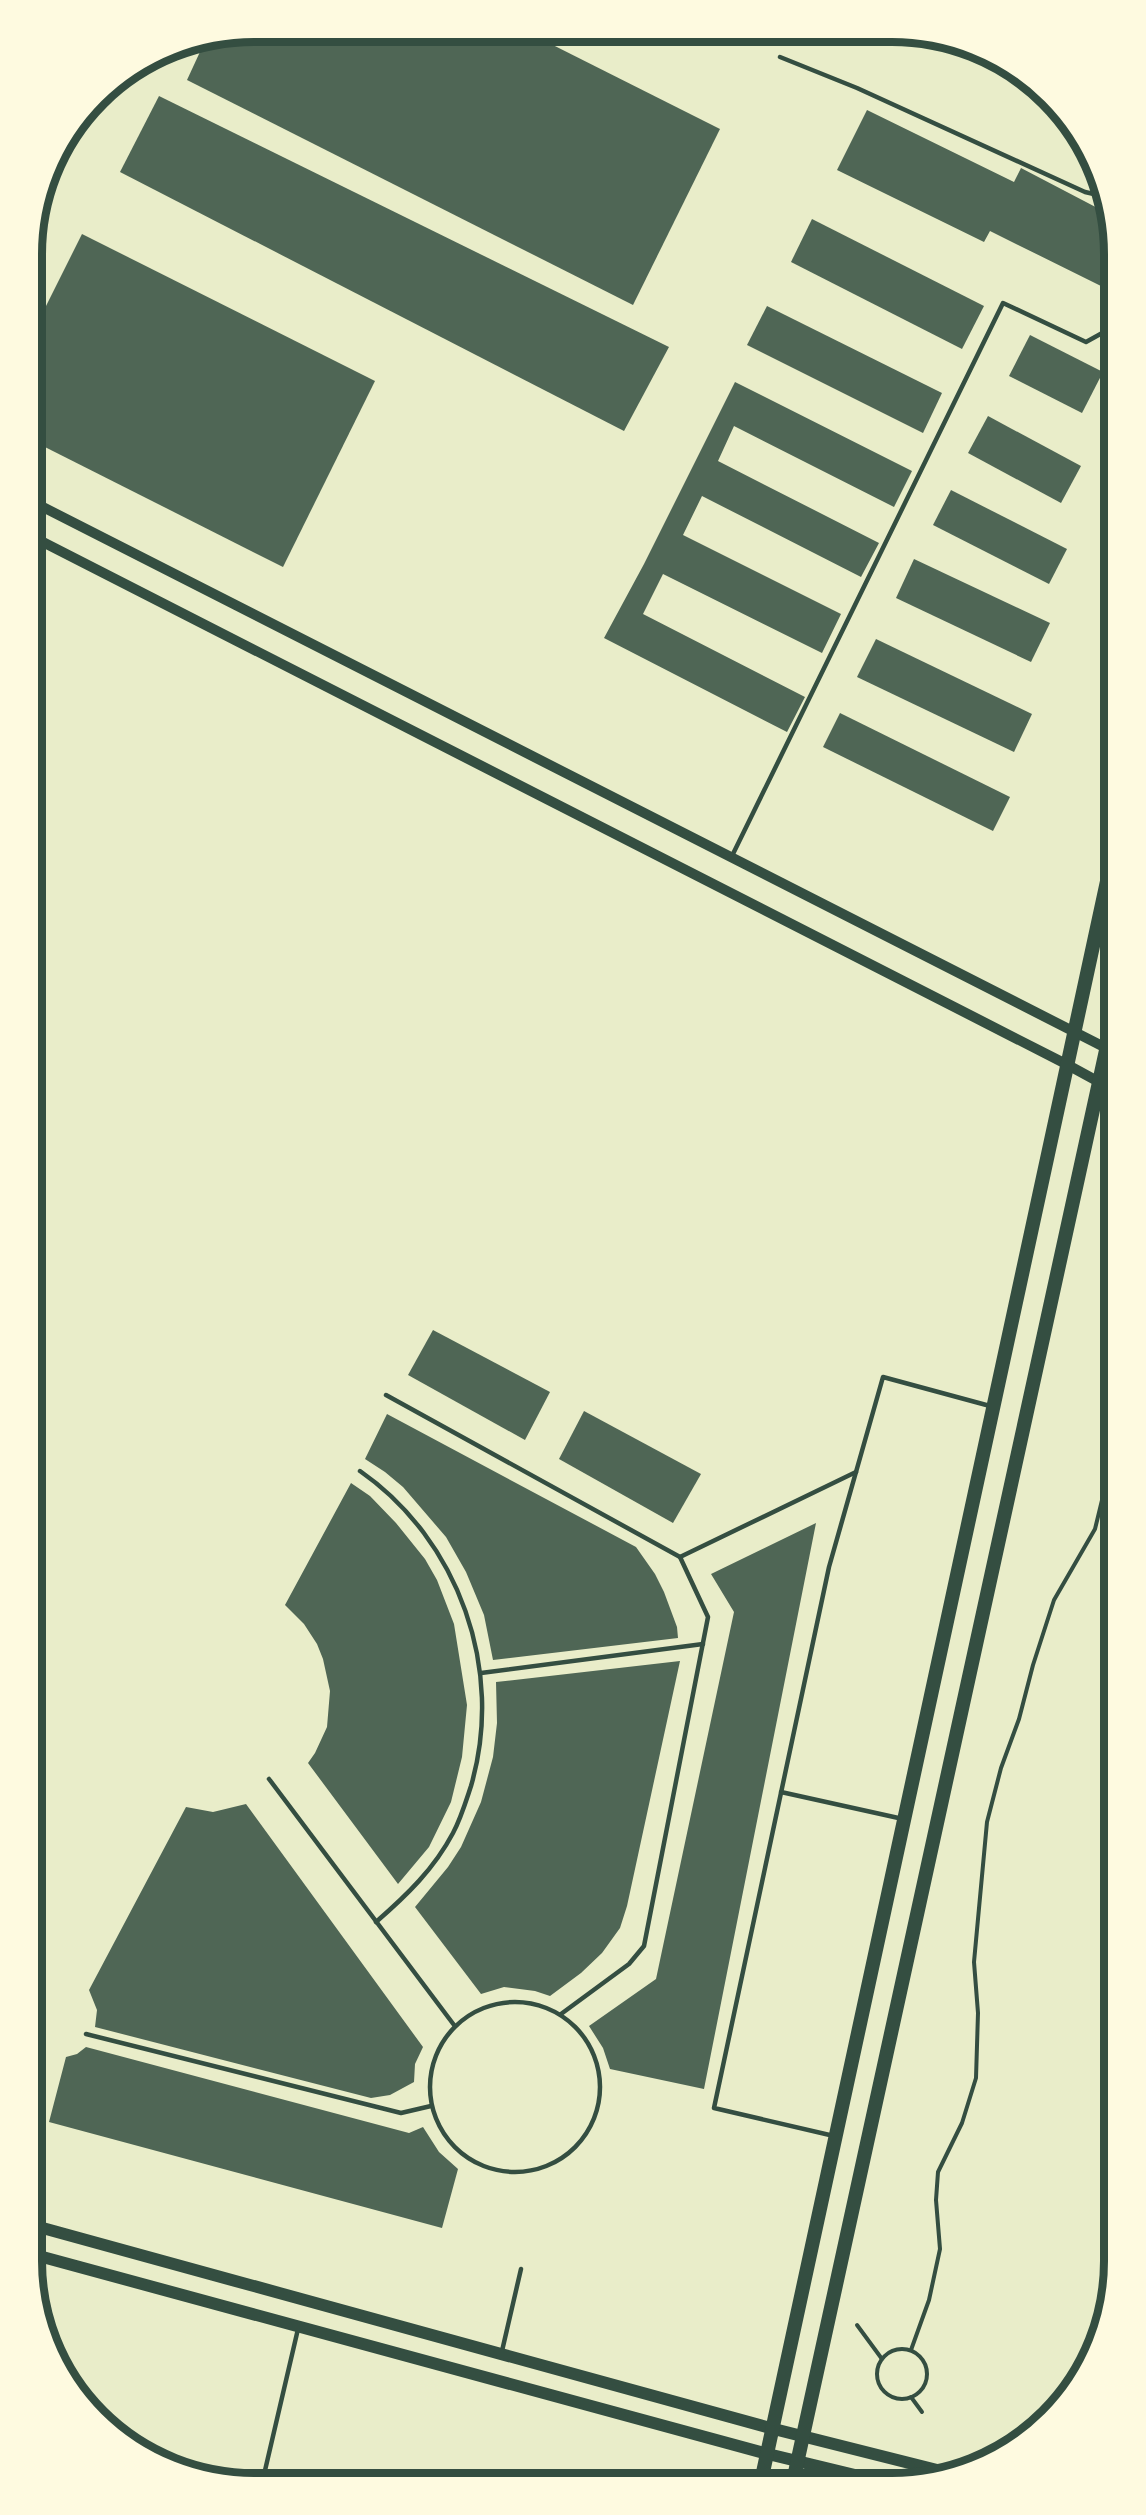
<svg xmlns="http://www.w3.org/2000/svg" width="1146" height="2515" viewBox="0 0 1146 2515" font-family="'Public Sans',sans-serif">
	<rect width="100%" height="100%" fill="#e9edc9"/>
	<g fill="#4f6655">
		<polygon points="254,32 529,33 720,129 633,305 187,80 205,41"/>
		<polygon points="159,96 669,347 624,431 120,172"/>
		<polygon points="867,110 1014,182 1021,168 1107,213 1107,283 1105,288 990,231 984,242 837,170"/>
		<polygon points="812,219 984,306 962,349 791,262"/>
		<polygon points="82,234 375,381 283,567 33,441 32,334"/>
		<polygon points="767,306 942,393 923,433 747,345"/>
		<polygon points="1030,335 1103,372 1082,413 1009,376"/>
		<polygon points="735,382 912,471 894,507 734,426 718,461 879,543 861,577 702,496 683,535 841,614 822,653 663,574 643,614 805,697 787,732 604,638 644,564"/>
		<polygon points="988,416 1081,466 1061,503 968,453"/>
		<polygon points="951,490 1067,549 1049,584 933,525"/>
		<polygon points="914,559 1050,623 1031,662 896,598"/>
		<polygon points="876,639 1032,714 1014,752 857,677"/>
		<polygon points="840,713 1010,797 993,831 823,747"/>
		<polygon points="433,1330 550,1392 525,1440 408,1375"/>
		<polygon points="584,1411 701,1474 673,1523 559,1459"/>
		<polygon points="387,1414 636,1547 655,1574 664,1592 677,1627 678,1638 493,1660 484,1615 466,1572 446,1537 403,1487 385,1472 365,1459"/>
		<polygon points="351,1483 370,1496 396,1523 425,1559 437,1580 454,1624 467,1705 462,1757 451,1802 429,1847 398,1884 308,1763 315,1753 327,1727 330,1691 323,1659 317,1644 304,1624 285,1605"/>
		<polygon points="816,1523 704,2089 610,2069 603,2048 589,2026 656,1979 734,1612 711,1574"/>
		<polygon points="680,1661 627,1906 620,1928 602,1953 581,1973 550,1996 535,1991 504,1987 481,1994 415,1907 448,1867 461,1847 481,1802 493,1757 497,1723 496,1682"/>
		<polygon points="246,1804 423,2047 415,2064 414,2082 390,2095 371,2098 95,2027 97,2010 89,1990 186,1807 213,1812"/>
		<polygon points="86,2047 409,2133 423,2127 439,2152 458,2169 442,2228 49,2122 66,2057 77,2054"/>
	</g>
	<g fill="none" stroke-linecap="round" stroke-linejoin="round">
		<g stroke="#344e41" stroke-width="4">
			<polyline points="857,2325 882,2359"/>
			<circle cx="902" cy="2374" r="25"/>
			<polyline points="911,2350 929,2300 940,2249 936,2200 938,2172 962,2123 976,2078 978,2013 974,1962 987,1822 1001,1768 1019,1719 1033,1665 1054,1600 1095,1529 1104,1492 1102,1325 1111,1293"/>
			<polyline points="911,2397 922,2412"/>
		</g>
		<g stroke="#344e41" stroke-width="4.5">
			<polyline points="780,57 857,88 1085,192 1107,197"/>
			<polyline points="43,198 83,119"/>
			<polyline points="731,858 1003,303 1086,342 1104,332 1107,327"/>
			<polyline points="386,1395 680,1557 708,1617 644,1946 629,1964 561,2014"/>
			<path d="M360,1471C459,1540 505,1670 471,1786C466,1801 461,1818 453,1833C434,1869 407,1895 376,1922"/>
			<polyline points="680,1557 856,1472"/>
			<polyline points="481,1673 703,1644"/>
			<polyline points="269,1779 454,2025"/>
			<polyline points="781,1792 903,1819"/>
			<circle cx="515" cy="2087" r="85"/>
			<polyline points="86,2034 401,2113 431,2106"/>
			<polyline points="834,2136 714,2108 829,1567 883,1377 990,1406"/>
			<polyline points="502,2351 521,2269"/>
			<polyline points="263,2479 298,2329"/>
		</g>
		<g stroke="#344e41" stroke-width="10">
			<polyline points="33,502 1110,1050"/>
			<polyline points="33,537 1066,1064 1110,1088"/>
		</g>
		<g stroke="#344e41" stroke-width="12">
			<polyline points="39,2227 774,2429 953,2474"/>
			<polyline points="39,2256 768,2454 859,2476"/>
		</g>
		<g stroke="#344e41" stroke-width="14">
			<polyline points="762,2477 1109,872"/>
			<polyline points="794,2477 1110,1032"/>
		</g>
	</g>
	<path d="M0 0H1146V2515H0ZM254 42H892A212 212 0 0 1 1104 254V2261A212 212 0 0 1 892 2473H254A212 212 0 0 1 42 2261V254A212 212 0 0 1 254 42Z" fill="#fefae0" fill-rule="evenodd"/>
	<path fill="none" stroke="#344e41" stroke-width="8" d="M254 42H892A212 212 0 0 1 1104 254V2261A212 212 0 0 1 892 2473H254A212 212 0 0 1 42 2261V254A212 212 0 0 1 254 42Z"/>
</svg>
